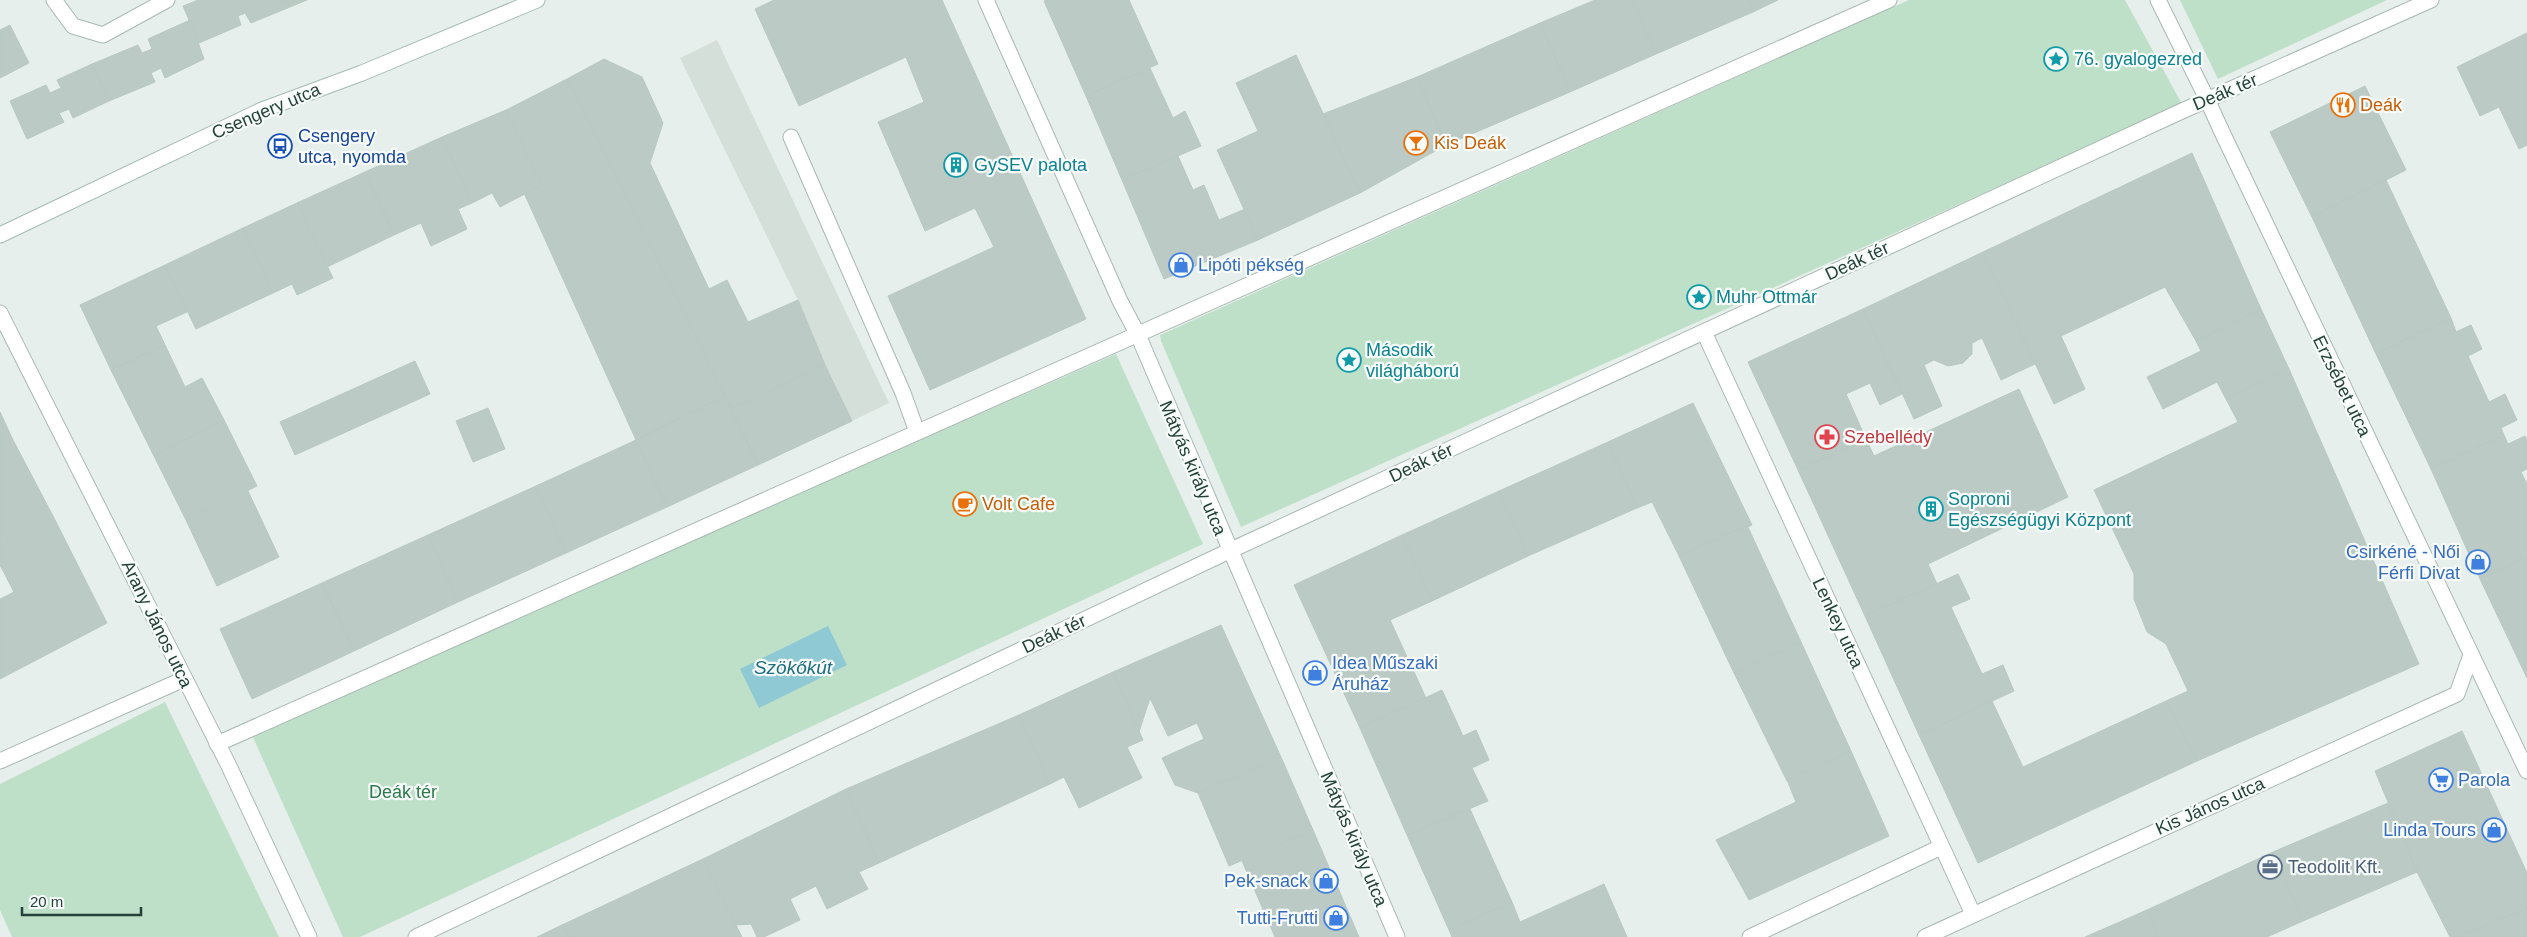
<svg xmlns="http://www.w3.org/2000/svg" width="2527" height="937" viewBox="0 0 2527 937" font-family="Arial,sans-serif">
	<rect width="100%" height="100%" fill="#e6efeb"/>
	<polygon fill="#d4dfda" points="717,40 889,403 852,421 825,365 798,300 680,58"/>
	<g fill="#bfe0c8">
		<polygon points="1909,0 2125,0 2182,104 1241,527 1161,341 1160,335"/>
		<polygon points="2180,0 2387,0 2218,79"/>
		<polygon points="1116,354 1203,544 360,937 343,937 252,735"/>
		<polygon points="165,702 279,937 12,937 0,910 0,784"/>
	</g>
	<polygon fill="#8ec9d4" points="828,626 847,665 759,708 740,669"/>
	<g fill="#bbcac4" stroke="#b8c9c2">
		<polygon points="198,0 286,0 290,7 251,23 245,13 238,16 241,25 199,43 183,6"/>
		<polygon points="286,0 307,0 290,7"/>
		<polygon points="774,0 942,0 1086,319 930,390 888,296 994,247 975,208 925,231 878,122 924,102 906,57 799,106 755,9"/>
		<polygon points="1046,0 1129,0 1158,64 1086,96 1044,1"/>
		<polygon points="1595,0 1632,0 1656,54 1570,92 1540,23"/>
		<polygon points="1632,0 1748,0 1753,12 1656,54"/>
		<polygon points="1748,0 1778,0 1753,12"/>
		<polygon points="190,20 204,59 165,78 161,68 151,73 155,82 109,101 92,64 138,45 142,53 152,49 148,39"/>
		<polygon points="1540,23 1570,92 1446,145 1417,77"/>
		<polygon points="10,25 29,63 0,78 0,30"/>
		<polygon points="2527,33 2527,145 2519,149 2499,107 2480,116 2457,67"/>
		<polygon points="1296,55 1360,193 1258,240 1217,150 1258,131 1236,83"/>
		<polygon points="604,59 642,77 663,123 650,163 709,289 727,280 748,322 798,300 825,365 731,409 567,79"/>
		<polygon points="92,64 109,101 73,118 69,109 59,113 64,122 27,139 10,101 46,85 50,93 61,88 57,80"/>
		<polygon points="1150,68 1173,118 1185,111 1201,146 1122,180 1086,96"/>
		<polygon points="1417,77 1446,145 1360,193 1323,114"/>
		<polygon points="567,79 725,396 636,440 524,193 542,185 506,110"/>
		<polygon points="2365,86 2406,170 2312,217 2270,132"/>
		<polygon points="506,110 542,185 500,207 492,193 472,203 442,137"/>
		<polygon points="442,137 472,203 458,209 467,229 431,246 421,223 394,235 365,172"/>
		<polygon points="2192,153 2261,309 2196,341 2165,287 2061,336 2085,389 2054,404 1983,252"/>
		<polygon points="1178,156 1193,190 1204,185 1219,220 1245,209 1258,240 1164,279 1122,180"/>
		<polygon points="365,172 394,235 327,267 297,203"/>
		<polygon points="2386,180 2451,318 2376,354 2312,217"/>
		<polygon points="297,203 333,278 297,295 292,284 273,293 243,228"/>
		<polygon points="243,228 273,293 196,329 165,265"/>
		<polygon points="1983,252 2035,364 2001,380 1982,338 1972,343 1972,354 1963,363 1948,366 1934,360 1924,365 1942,406 1914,419 1863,309"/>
		<polygon points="165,265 187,312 156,326 165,345 111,370 80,305"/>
		<polygon points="1863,309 1902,394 1880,405 1870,383 1846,394 1866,439 1798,470 1748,362"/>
		<polygon points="2261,309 2289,369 2226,399 2217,382 2163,409 2147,377 2201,351 2196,341"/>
		<polygon points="2451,318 2456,332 2471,325 2482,349 2468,356 2489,402 2505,394 2517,420 2501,428 2504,435 2431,469 2376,354"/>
		<polygon points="165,345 185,387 202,378 224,420 154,456 111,370"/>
		<polygon points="415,361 430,394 295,455 280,422"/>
		<polygon points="825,365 852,421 758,465 731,409"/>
		<polygon points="2289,369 2419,664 2197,761 2166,701 2188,691 2166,644 2147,632 2134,599 2134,574 2094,490 2238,422 2226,399"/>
		<polygon points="2019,389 2068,497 1928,564 1937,584 1865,616 1798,470 1866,439 1874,456"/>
		<polygon points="725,396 758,465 667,507 636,440"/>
		<polygon points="1693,403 1752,525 1679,556 1652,502 1637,508 1608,442"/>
		<polygon points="488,408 505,449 473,462 456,421"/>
		<polygon points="0,412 13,440 0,447"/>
		<polygon points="224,420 257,486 186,520 154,456"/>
		<polygon points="2504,435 2508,444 2525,436 2527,440 2527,469 2521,472 2527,484 2527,557 2480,579 2431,469"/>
		<polygon points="13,440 54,518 0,547 0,447"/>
		<polygon points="636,440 667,507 566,553 536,486"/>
		<polygon points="1608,442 1637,508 1528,556 1499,491"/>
		<polygon points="536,486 566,553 458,602 428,535"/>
		<polygon points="248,491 279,557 217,586 186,520"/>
		<polygon points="1499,491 1528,556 1432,601 1402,535"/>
		<polygon points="54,518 107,623 0,679 0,599 14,592 0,565 0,547"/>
		<polygon points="1747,525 1801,642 1734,673 1679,556"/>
		<polygon points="428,535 458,602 354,651 322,583"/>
		<polygon points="1402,535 1432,601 1390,620 1426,698 1360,728 1294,585"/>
		<polygon points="2527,557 2527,678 2480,579"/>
		<polygon points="1958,574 1970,599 1951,607 1982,674 2003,665 2014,691 1919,735 1865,616"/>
		<polygon points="322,583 354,651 252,699 220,629"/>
		<polygon points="1221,625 1281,757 1198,793 1175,785 1162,758 1204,739 1197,723 1168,736 1150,698 1139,732 1113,672"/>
		<polygon points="1801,642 1851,751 1787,781 1734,673"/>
		<polygon points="1113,672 1143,740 1127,747 1142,778 1079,808 1064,777 1050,784 1019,715"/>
		<polygon points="1442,690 1463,736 1476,730 1489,760 1472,768 1488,801 1407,835 1360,728"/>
		<polygon points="1992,701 2023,767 2166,701 2197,761 1978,863 1919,735"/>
		<polygon points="1019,715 1050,784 879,863 846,789"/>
		<polygon points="2462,731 2527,873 2527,908 2458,937 2450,937 2417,872 2375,771"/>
		<polygon points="1851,751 1889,836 1749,900 1716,840 1796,802 1787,780"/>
		<polygon points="1281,757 1313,830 1229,866 1198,793"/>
		<polygon points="846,789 879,863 859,872 868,889 827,909 816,886 790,899 800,920 764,937 757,937 751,924 736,925 703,859"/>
		<polygon points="2388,803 2417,872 2303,921 2273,852"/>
		<polygon points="1470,809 1512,902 1449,930 1407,835"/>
		<polygon points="1313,830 1359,937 1275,937 1242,861"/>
		<polygon points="2273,852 2303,921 2267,937 2159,937 2147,910"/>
		<polygon points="703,859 742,937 569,937 562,925"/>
		<polygon points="1604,884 1627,937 1452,937 1449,930 1512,902 1520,922"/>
		<polygon points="2527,908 2527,937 2458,937"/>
		<polygon points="2147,910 2159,937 2085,937"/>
		<polygon points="562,925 569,937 537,937"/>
	</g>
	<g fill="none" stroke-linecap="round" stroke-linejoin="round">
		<g stroke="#a8b8b2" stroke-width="17">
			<g id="service">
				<polyline points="54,0 73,26 103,35 167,0"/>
				<polyline points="791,137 903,393 917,432"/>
				<polyline points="1750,937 1941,847"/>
			</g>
		</g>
		<g stroke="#a8b8b2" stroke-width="17">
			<g id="minor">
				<polyline points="2207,99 2221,130"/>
				<polyline points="0,313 228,764 309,937"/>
				<polyline points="1704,332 1973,914"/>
				<polyline points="217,744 1889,0"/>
				<polyline points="0,761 184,679"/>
				<polyline points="416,937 1229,551 2182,111 2431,0"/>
				<polyline points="1925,937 2457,694 2471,655"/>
			</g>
		</g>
		<g stroke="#a8b8b2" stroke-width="17">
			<g id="tertiary">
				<polyline points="986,0 1120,301 1138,335 1397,937"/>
				<polyline points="2158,0 2207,99"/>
				<polyline points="2221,130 2527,771"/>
			</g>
		</g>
		<g stroke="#a4bbb3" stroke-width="17">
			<polyline id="secondary" points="0,235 262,110 362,73 537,0"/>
		</g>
		<use href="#service" stroke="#fff" stroke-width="15"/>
		<use href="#minor" stroke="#fff" stroke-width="15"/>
		<use href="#tertiary" stroke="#fff" stroke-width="15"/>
		<use href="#secondary" stroke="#fff" stroke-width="15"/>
	</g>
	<defs>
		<g id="sight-ring" transform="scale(1.25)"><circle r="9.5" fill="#f7fbf9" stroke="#0f9aa8" stroke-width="1.5"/><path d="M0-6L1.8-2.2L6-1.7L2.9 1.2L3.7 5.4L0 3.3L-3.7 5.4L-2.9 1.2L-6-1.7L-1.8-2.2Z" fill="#0f9aa8"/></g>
		<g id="restaurant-ring" transform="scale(1.25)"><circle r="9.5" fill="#f7fbf9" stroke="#e8710a" stroke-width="1.5"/><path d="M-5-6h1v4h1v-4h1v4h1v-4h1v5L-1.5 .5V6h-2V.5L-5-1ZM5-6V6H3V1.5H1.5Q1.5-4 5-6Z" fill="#e8710a"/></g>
		<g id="bar-ring" transform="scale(1.25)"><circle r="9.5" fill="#f7fbf9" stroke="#e8710a" stroke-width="1.5"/><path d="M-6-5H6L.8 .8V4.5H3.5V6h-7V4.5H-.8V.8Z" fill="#e8710a"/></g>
		<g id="bus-ring" transform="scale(1.25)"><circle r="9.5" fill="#f7fbf9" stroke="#1a4fb4" stroke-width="1.5"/><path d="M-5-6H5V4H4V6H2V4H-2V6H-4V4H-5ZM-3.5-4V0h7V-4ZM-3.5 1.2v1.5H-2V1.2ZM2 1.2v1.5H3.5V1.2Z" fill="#1a4fb4"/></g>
		<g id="building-ring" transform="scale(1.25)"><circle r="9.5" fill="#f7fbf9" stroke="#0f9aa8" stroke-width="1.5"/><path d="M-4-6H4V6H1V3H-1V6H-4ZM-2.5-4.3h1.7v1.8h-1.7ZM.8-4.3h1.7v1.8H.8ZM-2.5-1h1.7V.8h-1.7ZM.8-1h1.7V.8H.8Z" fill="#0f9aa8"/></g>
		<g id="shop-ring" transform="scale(1.25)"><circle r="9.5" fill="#f7fbf9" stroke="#3f7fe0" stroke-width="1.5"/><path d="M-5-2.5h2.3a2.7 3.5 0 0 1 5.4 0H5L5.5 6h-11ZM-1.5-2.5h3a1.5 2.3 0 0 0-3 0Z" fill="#3f7fe0"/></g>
		<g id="pharmacy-ring" transform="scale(1.25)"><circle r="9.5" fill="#f7fbf9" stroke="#e0444e" stroke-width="1.5"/><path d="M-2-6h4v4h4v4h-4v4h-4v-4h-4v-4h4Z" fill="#e0444e"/></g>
		<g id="cafe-ring" transform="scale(1.25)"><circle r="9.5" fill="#f7fbf9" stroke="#e8710a" stroke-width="1.5"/><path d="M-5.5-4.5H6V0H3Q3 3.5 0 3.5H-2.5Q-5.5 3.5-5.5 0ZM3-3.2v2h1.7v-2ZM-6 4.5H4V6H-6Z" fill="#e8710a"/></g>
		<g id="supermarket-ring" transform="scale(1.25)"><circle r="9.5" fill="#f7fbf9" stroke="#3f7fe0" stroke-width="1.5"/><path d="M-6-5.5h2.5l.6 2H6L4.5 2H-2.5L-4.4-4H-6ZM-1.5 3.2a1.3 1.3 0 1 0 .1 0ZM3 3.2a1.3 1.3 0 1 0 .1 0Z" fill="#3f7fe0"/></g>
		<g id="office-ring" transform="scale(1.25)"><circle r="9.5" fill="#f7fbf9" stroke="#5c6f8a" stroke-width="1.5"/><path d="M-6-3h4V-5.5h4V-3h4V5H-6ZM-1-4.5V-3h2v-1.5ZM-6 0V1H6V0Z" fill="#5c6f8a"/></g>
	</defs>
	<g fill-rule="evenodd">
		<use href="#sight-ring" x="2056" y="59"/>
		<use href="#restaurant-ring" x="2343" y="105"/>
		<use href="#bar-ring" x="1416" y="143"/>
		<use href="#bus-ring" x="280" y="146"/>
		<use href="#building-ring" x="956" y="165"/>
		<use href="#shop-ring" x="1181" y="265"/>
		<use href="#sight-ring" x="1699" y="297"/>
		<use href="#sight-ring" x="1349" y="360"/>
		<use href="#pharmacy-ring" x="1827" y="437"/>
		<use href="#cafe-ring" x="965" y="504"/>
		<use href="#building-ring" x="1931" y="509"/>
		<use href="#shop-ring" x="2478" y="562"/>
		<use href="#shop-ring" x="1315" y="673"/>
		<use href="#supermarket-ring" x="2441" y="780"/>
		<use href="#shop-ring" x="2494" y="830"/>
		<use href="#office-ring" x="2270" y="867"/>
		<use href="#shop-ring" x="1326" y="881"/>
		<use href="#shop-ring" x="1336" y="918"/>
	</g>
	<g text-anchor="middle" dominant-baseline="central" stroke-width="4.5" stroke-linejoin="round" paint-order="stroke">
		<g font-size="18" fill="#0d838f" stroke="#f7fbf9" text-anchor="start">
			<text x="2074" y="59">76. gyalogezred</text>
			<text x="974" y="165">GySEV palota</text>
			<text x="1716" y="297">Muhr Ottmár</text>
			<text x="1366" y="350">Második<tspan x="1366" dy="21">világháború</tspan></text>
			<text x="1948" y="499">Soproni<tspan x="1948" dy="21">Egészségügyi Központ</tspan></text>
		</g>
		<g font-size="18" fill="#24423a" stroke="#f7fbf9">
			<text transform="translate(2225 92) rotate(-23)">Deák tér</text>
			<text transform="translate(266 111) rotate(-23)">Csengery utca</text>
			<text transform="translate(1857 261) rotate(-25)">Deák tér</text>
			<text transform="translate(2342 386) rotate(64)">Erzsébet utca</text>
			<text transform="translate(1421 463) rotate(-25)">Deák tér</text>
			<text transform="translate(1193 468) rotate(67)">Mátyás király utca</text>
			<text transform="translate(1838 623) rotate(65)">Lenkey utca</text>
			<text transform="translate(157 624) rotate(64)">Arany János utca</text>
			<text transform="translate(1054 634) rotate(-25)">Deák tér</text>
			<text transform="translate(2210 806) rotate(-24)">Kis János utca</text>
			<text transform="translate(1354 839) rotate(67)">Mátyás király utca</text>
		</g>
		<g font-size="18" fill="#c56008" stroke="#f7fbf9" text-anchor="start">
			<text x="2360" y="105">Deák</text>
			<text x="1434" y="143">Kis Deák</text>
			<text x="982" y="504">Volt Cafe</text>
		</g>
		<g font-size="18" fill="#164399" stroke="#f7fbf9" text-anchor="start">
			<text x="298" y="136">Csengery<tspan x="298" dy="21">utca, nyomda</tspan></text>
		</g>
		<g font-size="18" fill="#366cbe" stroke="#f7fbf9" text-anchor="end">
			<text x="1198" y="265" text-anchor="start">Lipóti pékség</text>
			<text x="2460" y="552">Csirkéné - Női<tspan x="2460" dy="21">Férfi Divat</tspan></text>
			<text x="1332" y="663" text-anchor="start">Idea Műszaki<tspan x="1332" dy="21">Áruház</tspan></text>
			<text x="2458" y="780" text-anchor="start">Parola</text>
			<text x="2476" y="830">Linda Tours</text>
			<text x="1308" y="881">Pek-snack</text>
			<text x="1318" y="918">Tutti-Frutti</text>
		</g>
		<g font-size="18" fill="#be3a42" stroke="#f7fbf9" text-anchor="start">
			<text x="1844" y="437">Szebellédy</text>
		</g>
		<g font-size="18" fill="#2d7a4b" stroke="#f7fbf9">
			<text x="403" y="792">Deák tér</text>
		</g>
		<g font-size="18" fill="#4e5e75" stroke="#f7fbf9" text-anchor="start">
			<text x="2288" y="867">Teodolit Kft.</text>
		</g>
		<g font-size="19" font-style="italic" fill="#1c6f80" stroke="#f7fbf9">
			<text x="793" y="667">Szökőkút</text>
		</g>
	</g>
	<path d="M22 907v8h119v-8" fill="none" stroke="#24423a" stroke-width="2.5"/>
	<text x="30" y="907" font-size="15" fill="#24423a" stroke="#f7fbf9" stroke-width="4" paint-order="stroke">20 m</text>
</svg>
